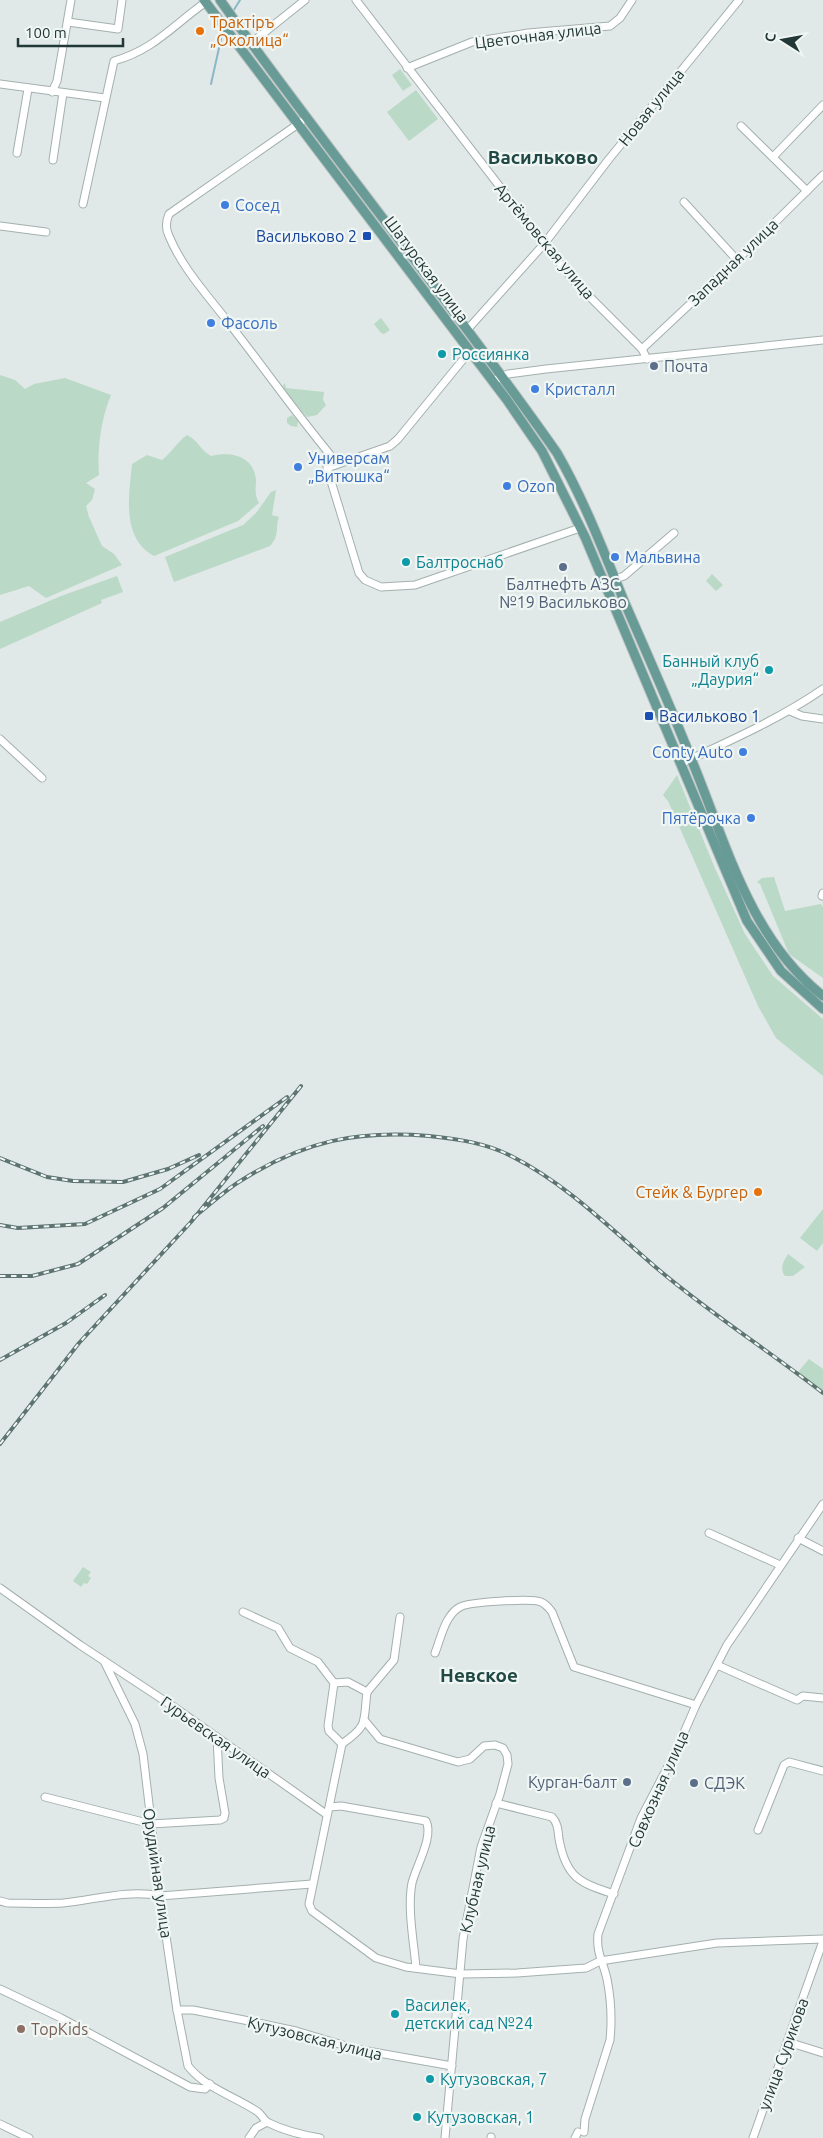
<svg xmlns="http://www.w3.org/2000/svg" width="823" height="2138" viewBox="0 0 823 2138" font-family="Ubuntu,sans-serif">
	<rect width="100%" height="100%" fill="#e0e9e7"/>
	<g fill="#bad9c7">
		<polygon points="400,69 412,85 403,91 392,75"/>
		<polygon points="416,90 438,119 409,141 387,112"/>
		<polygon points="381,318 390,330 384,334 381,333 374,324"/>
		<path d="M0,375L15,380L25,389L34,384L65,378L111,395C101,418 97,450 99,475L86,483L95,489L92,500L86,506L89,517L102,546L114,554L122,565L46,598L29,586L0,595Z"/>
		<polygon points="285,383 286,388 324,392 323,400 326,405 317,415 307,417 284,391 283,385"/>
		<polygon points="292,415 298,421 297,427 291,426 287,423 287,418"/>
		<path d="M187,435C198,440 200,450 211,456C231,451 254,456 256,480C256,489 254,494 259,503L238,521L154,556C121,538 129,495 132,464L147,455L162,460C172,452 177,442 187,435Z"/>
		<path d="M276,490L272,515L279,517C275,528 280,535 270,546L174,582L165,557L243,525L256,513L271,492Z"/>
		<polygon points="712,574 723,585 716,591 706,581"/>
		<polygon points="117,576 123,592 101,600 102,603 0,649 0,622 61,596"/>
		<polygon points="677,775 714,866 745,934 773,976 823,1019 823,1076 776,1038 758,1006 668,801 663,795"/>
		<polygon points="774,877 785,911 821,904 823,907 823,978 789,954 760,884 757,882 762,878"/>
		<polygon points="823,1209 823,1243 817,1251 800,1238"/>
		<path d="M788,1254L805,1267L793,1276H785C779,1268 784,1261 788,1254Z"/>
		<polygon points="809,1359 823,1369 823,1393 798,1372"/>
		<polygon points="83,1567 91,1572 88,1576 91,1578 87,1584 84,1583 81,1587 73,1581"/>
	</g>
	<g fill="none" stroke-linecap="round" stroke-linejoin="round">
		<g stroke="#8cb7ca" stroke-width="2">
			<polyline points="232,13 240,0"/>
			<polyline points="211,84 223,30"/>
		</g>
		<g stroke="#a3b0ae" stroke-width="9">
			<g id="minor">
				<polyline points="356,0 544,244 575,282 642,349 647,359"/>
				<polyline points="68,22 118,29 122,0"/>
				<polyline points="250,44 305,0"/>
				<polyline points="407,68 472,42 528,33 610,26 620,18 632,0"/>
				<polyline points="0,84 105,98"/>
				<polyline points="52,92 57,81 71,0"/>
				<path d="M301,122L169,214C166,221 165,228 169,236C183,270 210,298 232,327C267,372 300,419 337,463"/>
				<polyline points="741,126 807,191"/>
				<polyline points="17,153 28,89"/>
				<polyline points="773,157 823,105"/>
				<polyline points="53,160 63,93"/>
				<polyline points="684,202 737,260"/>
				<path d="M83,204L114,61C154,50 173,25 206,2"/>
				<polyline points="0,226 46,232"/>
				<polyline points="467,330 544,244 609,159 739,0"/>
				<polyline points="642,349 738,259 823,175"/>
				<polyline points="470,351 398,439 390,446 327,468 359,573 365,580 381,587 415,585 580,528"/>
				<polyline points="493,381 508,374 546,369 823,340"/>
				<polyline points="615,579 624,576 674,533"/>
				<polyline points="790,711 802,716 823,719"/>
				<polyline points="0,739 42,778"/>
				<path d="M680,764C729,741 778,720 823,689"/>
				<polyline points="822,896 823,893"/>
				<polyline points="709,1533 780,1565"/>
				<polyline points="798,1538 823,1551"/>
				<polyline points="0,1588 80,1645 177,1709 326,1814"/>
				<polyline points="243,1612 278,1628 290,1648 318,1662 334,1683 328,1726 329,1731 342,1744 309,1904 312,1911 376,1958 406,1967 461,1974 517,1973 586,1968 600,1961 717,1943 823,1939"/>
				<path d="M435,1653C441,1638 445,1615 460,1607C468,1602 532,1598 541,1602C546,1604 549,1608 552,1612L574,1667L696,1705"/>
				<path d="M104,1661L135,1724L143,1754L160,1896L177,2010L188,2066C205,2088 236,2097 258,2112C262,2115 264,2121 269,2123C285,2131 302,2135 320,2138"/>
				<polyline points="717,1665 797,1700 803,1696 823,1698"/>
				<polyline points="334,1683 348,1682 367,1692 394,1660 400,1617"/>
				<polyline points="365,1721 380,1739 458,1762 470,1759 484,1746 495,1745 503,1748 507,1755 508,1764 500,1794 481,1847 463,1939 445,2138"/>
				<path d="M342,1744C369,1725 363,1723 367,1692"/>
				<polyline points="45,1797 151,1824 220,1820 224,1818 225,1813 219,1778 217,1737"/>
				<path d="M496,1803L552,1817C558,1823 558,1831 559,1839C566,1878 580,1883 614,1894"/>
				<path d="M330,1807L341,1806L426,1821C434,1837 416,1866 412,1883C407,1908 414,1943 416,1968"/>
				<polyline points="758,1830 784,1765 789,1762 823,1771"/>
				<path d="M0,1901L8,1903C26,1903 44,1904 63,1903C94,1900 129,1889 160,1896L312,1884"/>
				<polyline points="0,1989 61,2018 190,2087 205,2089 210,2084"/>
				<polyline points="177,2010 193,2010 244,2020 296,2031 356,2049 452,2066"/>
				<polyline points="788,2042 823,2053"/>
				<polyline points="0,2124 29,2138"/>
				<path d="M584,2132L585,2119L610,2040C612,2020 611,1999 607,1979C603,1961 596,1953 598,1934L641,1818L676,1751L696,1705L727,1645L823,1504"/>
				<polyline points="249,2138 256,2128 267,2122"/>
				<polyline points="491,2138 491,2137"/>
				<polyline points="575,2138 578,2132"/>
				<polyline points="753,2138 823,1941"/>
			</g>
		</g>
		<g stroke="#bdc3c3" stroke-width="11">
			<g id="major">
				<polyline points="204,0 507,400 542,451 585,537 747,921 781,971 823,1009"/>
				<path d="M220,0C329,153 449,299 557,453C584,500 603,550 624,601C647,654 671,707 692,761C726,843 750,939 823,996"/>
			</g>
		</g>
		<use href="#minor" stroke="#fff" stroke-width="7"/>
		<use href="#major" stroke="#689b96" stroke-width="9"/>
		<g stroke="#5d7471" stroke-width="4">
			<g id="rail">
				<polyline points="0,1158 47,1177 73,1181 123,1182 168,1169 199,1155"/>
				<path d="M194,1217C210,1205 225,1190 242,1180C304,1141 357,1130 429,1136C458,1139 487,1143 513,1157C568,1185 613,1231 659,1270C711,1314 769,1351 823,1393"/>
				<polyline points="0,1225 18,1228 85,1224 160,1189 287,1097"/>
				<polyline points="0,1276 32,1276 78,1264 163,1208 263,1126"/>
				<polyline points="0,1360 66,1323 105,1295"/>
				<polyline points="0,1444 79,1343 191,1222 301,1086"/>
			</g>
		</g>
		<use href="#rail" stroke="#f0f6f4" stroke-width="2" stroke-dasharray="5.5" stroke-linecap="butt"/>
	</g>
	<g fill="#e8710a" stroke="#f0f6f4" stroke-width="2">
		<circle cx="200" cy="31" r="5"/>
		<circle cx="758" cy="1192" r="5"/>
	</g>
	<g fill="#3f7fe0" stroke="#f0f6f4" stroke-width="2">
		<circle cx="225" cy="205" r="5"/>
		<circle cx="211" cy="323" r="5"/>
		<circle cx="535" cy="389" r="5"/>
		<circle cx="298" cy="467" r="5"/>
		<circle cx="507" cy="486" r="5"/>
		<circle cx="615" cy="557" r="5"/>
		<circle cx="743" cy="752" r="5"/>
		<circle cx="751" cy="818" r="5"/>
	</g>
	<g fill="#1a4fb4" stroke="#f0f6f4" stroke-width="2">
		<rect x="362" y="231" width="10" height="10" rx="2.5"/>
		<rect x="644" y="711" width="10" height="10" rx="2.5"/>
	</g>
	<g fill="#0f9aa8" stroke="#f0f6f4" stroke-width="2">
		<circle cx="442" cy="354" r="5"/>
		<circle cx="406" cy="562" r="5"/>
		<circle cx="769" cy="670" r="5"/>
		<circle cx="395" cy="2014" r="5"/>
		<circle cx="430" cy="2079" r="5"/>
		<circle cx="417" cy="2117" r="5"/>
	</g>
	<g fill="#5c6f8a" stroke="#f0f6f4" stroke-width="2">
		<circle cx="654" cy="366" r="5"/>
		<circle cx="563" cy="567" r="5"/>
		<circle cx="627" cy="1782" r="5"/>
		<circle cx="694" cy="1783" r="5"/>
	</g>
	<circle fill="#8d6e63" stroke="#f0f6f4" stroke-width="2" cx="21" cy="2029" r="5"/>
	<g text-anchor="middle" dominant-baseline="central" stroke-width="4.5" stroke-linejoin="round" paint-order="stroke">
		<g font-size="16" fill="#c56008" stroke="#f0f6f4" text-anchor="start">
			<text x="210" y="22">Трактiръ<tspan x="210" dy="18">„Околица“</tspan></text>
			<text x="748" y="1192" text-anchor="end">Стейк &amp; Бургер</text>
		</g>
		<g font-size="16" fill="#223836" stroke="#f0f6f4">
			<text transform="translate(538 35) rotate(-7)">Цветочная улица</text>
			<text transform="translate(651 107) rotate(-51)">Новая улица</text>
			<text transform="translate(545 241) rotate(50)">Артёмовская улица</text>
			<text transform="translate(733 262) rotate(-44)">Западная улица</text>
			<text transform="translate(427 269) rotate(53)">Шатурская улица</text>
			<text transform="translate(216 1737) rotate(35)">Гурьевская улица</text>
			<text transform="translate(658 1789) rotate(-66)">Совхозная улица</text>
			<text transform="translate(158 1873) rotate(82)">Орудийная улица</text>
			<text transform="translate(477 1879) rotate(-77)">Клубная улица</text>
			<text transform="translate(315 2038) rotate(14)">Кутузовская улица</text>
			<text transform="translate(783 2054) rotate(-70)">улица Сурикова</text>
		</g>
		<g font-size="16" fill="#366cbe" stroke="#f0f6f4" text-anchor="start">
			<text x="235" y="205">Сосед</text>
			<text x="221" y="323">Фасоль</text>
			<text x="545" y="389">Кристалл</text>
			<text x="308" y="458">Универсам<tspan x="308" dy="18">„Витюшка“</tspan></text>
			<text x="517" y="486">Ozon</text>
			<text x="625" y="557">Мальвина</text>
			<text x="733" y="752" text-anchor="end">Conty Auto</text>
			<text x="741" y="818" text-anchor="end">Пятёрочка</text>
		</g>
		<g font-size="16" fill="#164399" stroke="#f0f6f4" text-anchor="end">
			<text x="357" y="236">Васильково 2</text>
			<text x="659" y="716" text-anchor="start">Васильково 1</text>
		</g>
		<g font-size="16" fill="#0d838f" stroke="#f0f6f4" text-anchor="start">
			<text x="452" y="354">Россиянка</text>
			<text x="416" y="562">Балтроснаб</text>
			<text x="759" y="661" text-anchor="end">Банный клуб<tspan x="759" dy="18">„Даурия“</tspan></text>
			<text x="405" y="2005">Василек,<tspan x="405" dy="18">детский сад №24</tspan></text>
			<text x="440" y="2079">Кутузовская, 7</text>
			<text x="427" y="2117">Кутузовская, 1</text>
		</g>
		<g font-size="16" fill="#4e5e75" stroke="#f0f6f4" text-anchor="start">
			<text x="664" y="366">Почта</text>
			<text x="563" y="584" text-anchor="middle">Балтнефть АЗС<tspan x="563" dy="18">№19 Васильково</tspan></text>
			<text x="617" y="1782" text-anchor="end">Курган-балт</text>
			<text x="704" y="1783">СДЭК</text>
		</g>
		<g font-size="16" fill="#785e54" stroke="#f0f6f4" text-anchor="start">
			<text x="31" y="2029">TopKids</text>
		</g>
		<g font-size="19" font-weight="bold" fill="#204845" stroke="#f0f6f4">
			<text x="543" y="157">Васильково</text>
			<text x="479" y="1675">Невское</text>
		</g>
	</g>
	<g transform="translate(783 40) rotate(281)" stroke="#f0f6f4" stroke-width="4" paint-order="stroke">
	<path d="M0-4L9 19L0 12L-9 19Z" fill="#223836"/>
	<text y="-8" font-size="14" font-weight="bold" text-anchor="middle" fill="#223836">С</text>
	</g>
	<path d="M18 38v8h105v-8" fill="none" stroke="#223836" stroke-width="2.5"/>
	<text x="25" y="38" font-size="15" fill="#223836" stroke="#f0f6f4" stroke-width="4" paint-order="stroke">100 m</text>
</svg>
